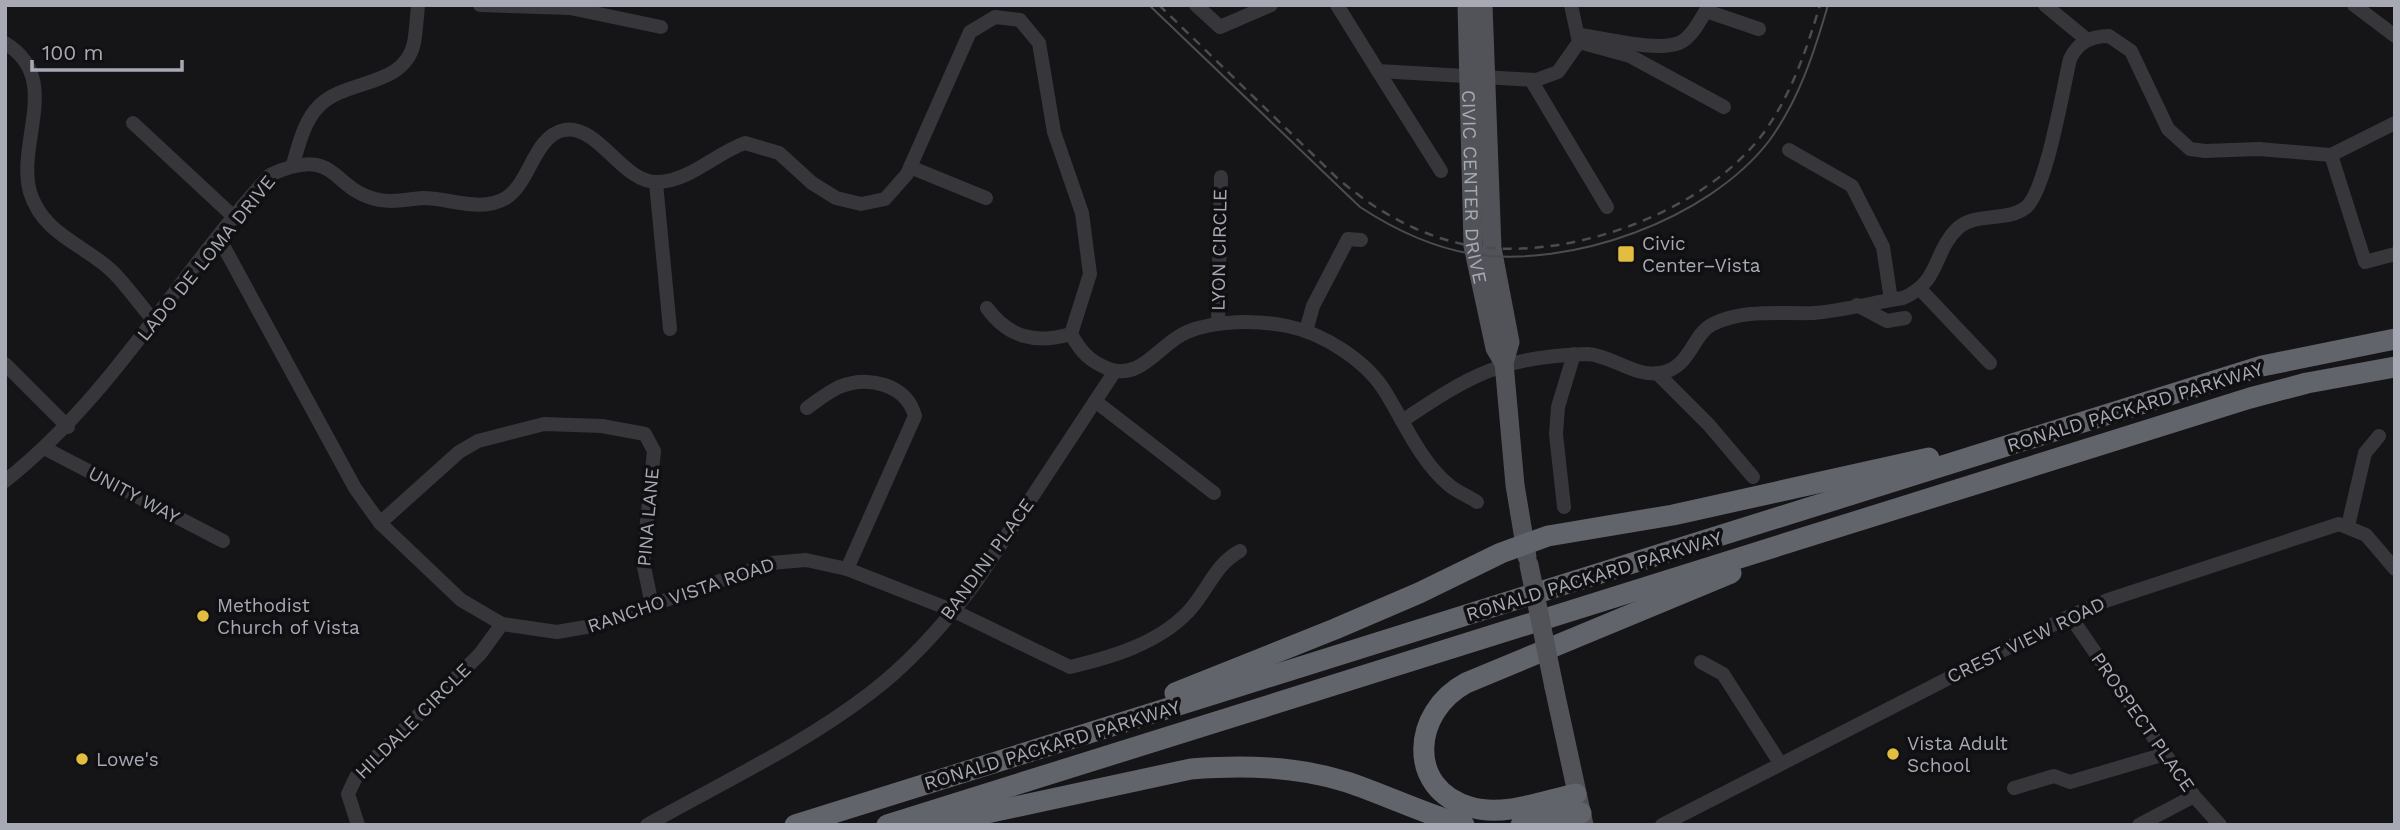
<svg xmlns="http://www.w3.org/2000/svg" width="2400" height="830" viewBox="0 0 2400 830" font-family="'Work Sans',sans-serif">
	<rect width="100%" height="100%" fill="#151416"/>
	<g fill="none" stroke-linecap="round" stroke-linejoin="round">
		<g stroke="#36363b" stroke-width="14">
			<polyline points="480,5 570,8 661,27"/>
			<polyline points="1196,5 1220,27 1271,5"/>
			<polyline points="1337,5 1378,71 1536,80 1558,72 1579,42 1571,5"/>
			<polyline points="2045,5 2086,39"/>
			<polyline points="2354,5 2395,36"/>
			<polyline points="1706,11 1759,29"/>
			<path d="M1580,35C1604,38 1657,52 1679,43C1692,38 1702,17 1709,5"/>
			<polyline points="1579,42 1630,56 1724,107"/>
			<path d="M5,43C63,78 16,142 30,192C43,235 84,244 113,272C128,287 140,305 154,321"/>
			<polyline points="1378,71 1441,171"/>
			<polyline points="1531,80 1607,207"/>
			<polyline points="133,123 235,218"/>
			<polyline points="1789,150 1852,186 1883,247 1891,300"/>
			<polyline points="2331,155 2365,262 2395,254"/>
			<path d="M293,164C299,144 304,121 319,106C347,78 404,88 414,43C416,31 417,18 418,5"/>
			<polyline points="910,167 986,198"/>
			<polyline points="656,183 670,329"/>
			<path d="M219,238L355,488L380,523L461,600L502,624L557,632L592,626L771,563L806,560L847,569L954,611L1070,667C1112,657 1157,644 1188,612C1208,591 1214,565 1240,551"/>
			<polyline points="1920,289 1990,363"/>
			<polyline points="1857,305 1887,321 1905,318"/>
			<path d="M987,308C1009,338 1036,344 1071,334"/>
			<polyline points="1218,324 1221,177"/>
			<polyline points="1306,331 1313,306 1348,239 1361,240"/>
			<polyline points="5,364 68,427"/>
			<polyline points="1657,373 1709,425 1753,477"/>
			<polyline points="1095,401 1214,493"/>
			<path d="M807,408C817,401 828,392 839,387C868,375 906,384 915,416L847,569"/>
			<path d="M1402,421C1470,375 1503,356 1588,354C1613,356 1634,377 1660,373C1691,368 1692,334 1713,324C1744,309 1780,314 1813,313C1843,311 1874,302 1903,298C1941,282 1933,251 1958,228C1975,212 2006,222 2025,208C2046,193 2063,88 2070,59C2078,42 2091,36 2109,36L2131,51L2168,129L2190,149L2205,151L2259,149L2331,155L2395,123"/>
			<polyline points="46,449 223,541"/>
			<path d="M5,481C114,395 177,275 270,175C339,143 331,192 380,200C394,203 408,199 423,198C449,198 481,213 506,198C530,183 534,136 564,130C599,124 623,184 658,182C690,181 716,153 745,143L779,153L812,183L836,198L861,204L885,199L907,174L970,32L995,17L1020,20L1039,43L1054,132L1082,213L1090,274L1071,334C1081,352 1089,361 1109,369C1141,381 1160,343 1187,332C1215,320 1257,320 1287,326C1323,333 1367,361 1386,393C1405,424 1421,462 1449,485C1457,492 1468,496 1477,502"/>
			<polyline points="1564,507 1556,434 1558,407 1574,354"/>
			<polyline points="380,523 459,452 478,441 544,424 602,426 645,434 654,451 643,562 652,605"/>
			<polyline points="2348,526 2365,453 2379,436"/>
			<polyline points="2070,616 2194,796 2220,825"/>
			<polyline points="1701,662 1723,674 1780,763"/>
			<polyline points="2014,788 2054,776 2070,782 2165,754"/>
			<polyline points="358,825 348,794 356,777 480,654 502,624"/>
			<path d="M647,825C721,783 801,746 869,694C909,664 946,622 976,582L1115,371"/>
			<polyline points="1662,825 2070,616 2108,600 2339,524 2366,535 2395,569"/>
			<polyline points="2139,825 2194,796"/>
		</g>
		<g stroke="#525359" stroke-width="19">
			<path id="s1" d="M1467,5L1473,246L1495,348L1504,363"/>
			<polyline points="1483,5 1492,248 1510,342 1504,363 1515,485 1527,557"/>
			<polyline points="1554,687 1584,825"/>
		</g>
		<g stroke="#62646b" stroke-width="21">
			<polyline points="1175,693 1335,629 1419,593 1501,553 1548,536 1673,515 1929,458"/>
			<path d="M1576,794C1542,801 1504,817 1470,807C1406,789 1412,712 1466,683L1731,573"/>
			<polyline points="795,825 2262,366 2395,339"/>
			<polyline points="887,825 2250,398 2307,383 2395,367"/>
			<path d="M931,825L1191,769C1244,765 1296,766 1347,782C1386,795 1424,814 1464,825"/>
			<polyline points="1521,825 1581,813"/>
		</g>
		<path stroke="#4b4c52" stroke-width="2" d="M1149,5L1360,207C1395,230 1431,247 1472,254C1570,269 1708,220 1769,141C1799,100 1814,53 1828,5"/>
		<path stroke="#4b4c52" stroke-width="2.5" stroke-dasharray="9 7" stroke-linecap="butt" d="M1159,5L1337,178C1374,209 1413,233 1462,244C1560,265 1701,215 1762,135C1791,96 1806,51 1820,5"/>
		<polyline stroke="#525359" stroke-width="19" points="1529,565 1554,687"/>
	</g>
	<g fill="#e3bd3f" stroke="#100f11" stroke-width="2.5">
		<rect x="1617" y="245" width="18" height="18" rx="3.5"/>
		<circle cx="203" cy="616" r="7"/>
		<circle cx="1893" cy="754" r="7"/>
		<circle cx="82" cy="759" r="7"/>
	</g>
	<g text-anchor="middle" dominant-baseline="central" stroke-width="7" stroke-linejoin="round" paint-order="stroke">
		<g font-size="19" fill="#a7aab5" stroke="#100f11">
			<text stroke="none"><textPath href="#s1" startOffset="182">CIVIC CENTER DRIVE</textPath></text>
			<text transform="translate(1219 250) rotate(-89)">LYON CIRCLE</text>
			<text transform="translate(206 258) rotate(-51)">LADO DE LOMA DRIVE</text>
			<text transform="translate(2135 407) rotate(-17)">RONALD PACKARD PARKWAY</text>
			<text transform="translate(134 495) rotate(28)">UNITY WAY</text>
			<text transform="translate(648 517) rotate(-85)">PINA LANE</text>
			<text transform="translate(987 559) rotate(-54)">BANDINI PLACE</text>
			<text transform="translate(1594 576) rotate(-17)">RONALD PACKARD PARKWAY</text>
			<text transform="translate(681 595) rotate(-19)">RANCHO VISTA ROAD</text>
			<text transform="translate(2026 640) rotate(-26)">CREST VIEW ROAD</text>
			<text transform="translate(413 721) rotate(-45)">HILDALE CIRCLE</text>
			<text transform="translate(2143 722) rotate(55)">PROSPECT PLACE</text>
			<text transform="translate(1052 745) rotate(-17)">RONALD PACKARD PARKWAY</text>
		</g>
		<g font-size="19" fill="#a7aab5" stroke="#100f11" text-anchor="start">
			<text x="1642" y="243">Civic<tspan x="1642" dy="22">Center–Vista</tspan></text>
			<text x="217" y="605">Methodist<tspan x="217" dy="22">Church of Vista</tspan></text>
			<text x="1907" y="743">Vista Adult<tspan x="1907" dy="22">School</tspan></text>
			<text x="96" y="759">Lowe's</text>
		</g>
	</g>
	<rect width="2400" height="830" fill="none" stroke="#a7aab5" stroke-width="14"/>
	<path d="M32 60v10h150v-10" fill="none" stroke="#a7aab5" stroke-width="3.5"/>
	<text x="42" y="60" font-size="21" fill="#a7aab5" stroke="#100f11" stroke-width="5" paint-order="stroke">100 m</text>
</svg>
